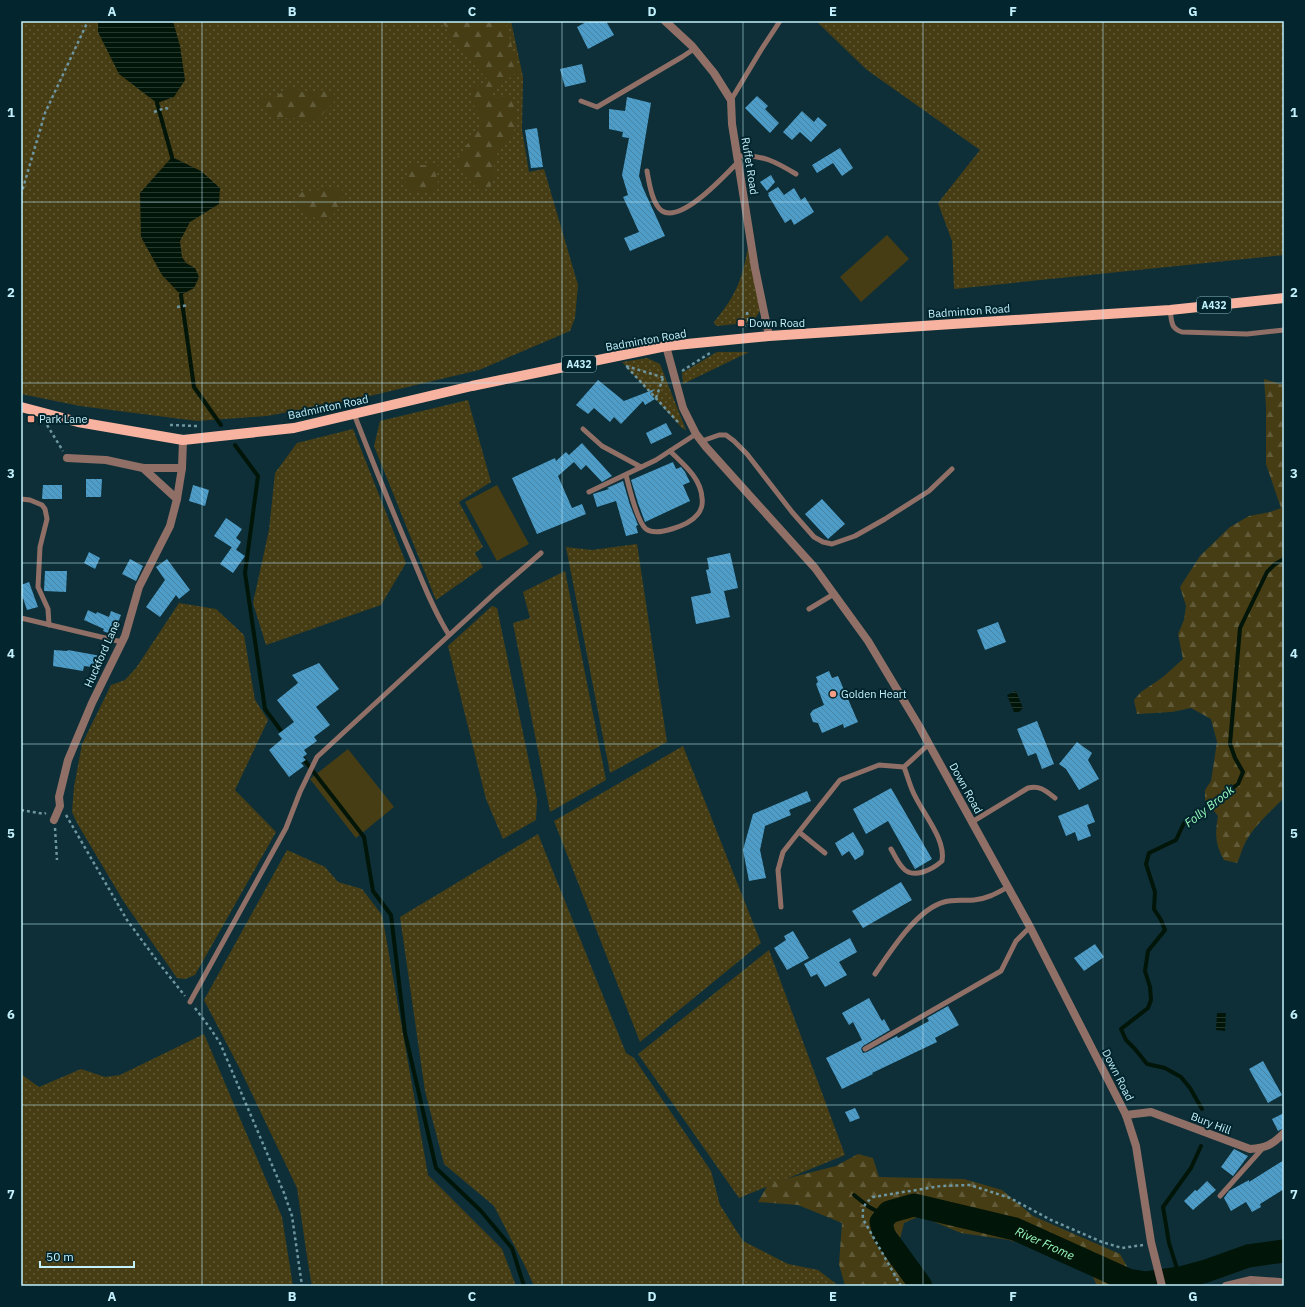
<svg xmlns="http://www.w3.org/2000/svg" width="1305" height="1307" viewBox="0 0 1305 1307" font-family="'IBM Plex Sans',sans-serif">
	<defs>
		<pattern id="grass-dots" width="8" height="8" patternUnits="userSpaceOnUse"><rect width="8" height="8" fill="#473d15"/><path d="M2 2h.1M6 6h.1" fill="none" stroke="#605a38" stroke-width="1.8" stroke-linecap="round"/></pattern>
		<pattern id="forest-firs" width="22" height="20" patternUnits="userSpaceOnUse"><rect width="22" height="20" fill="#473d15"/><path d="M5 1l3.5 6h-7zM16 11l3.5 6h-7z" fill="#605a38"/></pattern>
		<pattern id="water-rules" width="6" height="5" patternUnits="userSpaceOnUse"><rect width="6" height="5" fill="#021509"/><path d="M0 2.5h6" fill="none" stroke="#25382e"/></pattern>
		<pattern id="building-back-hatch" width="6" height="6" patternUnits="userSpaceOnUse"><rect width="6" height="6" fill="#4e9dc9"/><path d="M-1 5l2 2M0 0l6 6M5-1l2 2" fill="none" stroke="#4884a4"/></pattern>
	</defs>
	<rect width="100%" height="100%" fill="#0e2f37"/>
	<g fill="url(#grass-dots)">
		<polygon points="21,21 511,21 523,77 522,130 529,172 544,169 578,285 575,318 570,331 479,370 357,399 267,416 197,421 80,406 21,394"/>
		<polygon points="816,21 1284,21 1284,255 954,289 952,241 938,203 980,150 867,70"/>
		<path d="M748,247L760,311L753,322L718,326L715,325L714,322C736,295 742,281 748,247Z"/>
		<polygon points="717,352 749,352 683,384 682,373"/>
		<polygon points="647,358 660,364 686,430 682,428 622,362"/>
		<polygon points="468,400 491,482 459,502 483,547 475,553 483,567 436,600 374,446 380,421"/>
		<polygon points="353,429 406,563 381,605 266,645 253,603 269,530 275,473 297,443"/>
		<polygon points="637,544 667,742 610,773 566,547 592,550"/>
		<polygon points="565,571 606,780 550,812 513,623 530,618 523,592"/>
		<polygon points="179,603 216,609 244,635 255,700 268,720 235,790 276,832 195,975 185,979 177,978 124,902 77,823 72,812 74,787 82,744 111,685 125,680 136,668"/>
		<polygon points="492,606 497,608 537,800 536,820 503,839 486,799 448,646"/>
		<polygon points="683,746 761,943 640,1042 554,821"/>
		<polygon points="538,834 626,1053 634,1058 711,1171 720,1205 743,1241 788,1264 818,1270 839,1286 534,1286 526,1268 494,1206 444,1164 425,1091 400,917"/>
		<polygon points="287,850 325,867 338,882 362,889 382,915 428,1175 502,1249 516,1286 312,1286 308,1263 297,1188 241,1071 204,1000"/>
		<polygon points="769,950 845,1155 739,1198 638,1054"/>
		<polygon points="204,1034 282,1217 293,1286 21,1286 21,1074 39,1087 81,1069 105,1077 120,1075"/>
	</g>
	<g fill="url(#forest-firs)">
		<path d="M442,21H505L519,71L489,93L493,98L508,96L516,106L517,120L511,139L498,152L494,166L495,177L489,188L479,190L465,176L455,160C461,153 484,124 482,117C482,116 479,112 478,111C471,103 471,98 473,88L488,80L454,43Z"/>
		<polygon points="294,87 304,93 320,90 334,91 334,102 317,120 309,123 293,118 275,118 261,108 261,101 270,95 275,98 282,92"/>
		<polygon points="411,165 433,165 441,166 436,175 438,182 431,192 418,193 405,188 406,177"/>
		<path d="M336,188H342L343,204L328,220C311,218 303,215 294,200L302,192Z"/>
		<path d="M1264,379L1284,385V798C1270,812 1254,826 1245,843C1242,849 1240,857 1237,863L1224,860C1215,843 1215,835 1218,816L1205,800V790L1211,781L1217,742L1211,719L1191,708L1172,712L1137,714L1134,700L1141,692L1163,677L1183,659L1178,634L1184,620L1186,606L1180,587L1200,556L1230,527L1249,516L1270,512L1281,508L1266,464V406Z"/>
		<polygon points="858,1154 873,1158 879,1177 964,1179 1002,1190 1033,1216 1120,1254 1138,1286 1097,1286 1087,1263 1009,1240 961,1233 920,1216 904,1223 900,1239 922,1273 912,1286 845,1286 839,1264 842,1223 798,1205 758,1202 769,1183 836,1166"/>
	</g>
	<g fill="#473d15">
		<polygon points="887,235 909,259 861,302 840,277"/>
		<polygon points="497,485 529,544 497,561 465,502"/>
		<polygon points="348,749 394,807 356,838 310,779"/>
	</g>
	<g fill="url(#water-rules)">
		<polygon points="98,21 173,21 180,46 185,80 174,97 157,103 119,74 98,32"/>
		<polygon points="172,157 201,171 220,188 219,204 190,222 180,241 182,257 186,263 195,268 199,277 194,288 181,295 162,275 141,237 140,193"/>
		<polygon points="1016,691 1023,708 1019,712 1014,712 1007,695"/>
		<polygon points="1217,1013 1226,1013 1225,1031 1216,1030"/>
	</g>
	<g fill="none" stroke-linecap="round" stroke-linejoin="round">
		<g stroke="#021509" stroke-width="4">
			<polyline points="157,103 172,157"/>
			<polyline points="181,295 194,387 221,425"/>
			<polyline points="235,445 258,476 245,573 265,709 284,735"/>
			<polyline points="302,757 364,837 373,891 391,915 405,1033 436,1168 481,1211 512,1248 524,1286"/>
			<polyline points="1202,1109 1190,1088 1181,1077 1165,1068 1147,1064 1135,1049 1126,1040 1121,1029 1148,1008 1151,1000 1150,987 1145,971 1148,951 1165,930 1161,920 1154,909 1155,892 1146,864 1149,853 1176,840 1184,823 1238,784 1243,772 1235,758 1230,744 1240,628 1267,572 1275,564 1284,559"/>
			<polyline points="854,1195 869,1207 886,1216"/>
			<polyline points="1180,1278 1169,1243 1163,1207 1191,1168 1201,1146"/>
		</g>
		<path stroke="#021509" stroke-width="23" id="s1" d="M921,1286L884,1235L881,1222L889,1212L914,1205L1015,1229L1128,1280L1146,1283L1180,1278L1206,1271L1248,1256L1284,1251"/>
	</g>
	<g fill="url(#building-back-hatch)">
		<polygon points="588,21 606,21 614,35 588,49 577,27"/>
		<polygon points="582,64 586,82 565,87 560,69"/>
		<polygon points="757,96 768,106 765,109 779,123 770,133 745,108"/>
		<polygon points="627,97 651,103 639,176 643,188 665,236 630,251 624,238 639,232 623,197 628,195 622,175 629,138 622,137 623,132 609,129 609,109 625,111"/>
		<polygon points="802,111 814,122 818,117 827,125 811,142 800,132 792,140 783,132"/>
		<polygon points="537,128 543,167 531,168 525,130"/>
		<polygon points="840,148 853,168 842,176 833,163 817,173 812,165"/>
		<polygon points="771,175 775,182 767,191 760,182"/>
		<polygon points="778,187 784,195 794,188 801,200 805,197 814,212 794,225 791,219 785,223 768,195 769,195 768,193"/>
		<polygon points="598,380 624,401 655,389 650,394 655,399 645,405 643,401 621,424 614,417 610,422 594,408 588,414 576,405"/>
		<polygon points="666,423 672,434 651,444 646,433"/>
		<polygon points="582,443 612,476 602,482 586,465 581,470 574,462 558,476 572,508 582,504 586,514 537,534 512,478 555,458 556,461 566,452 569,455"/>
		<polygon points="673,462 676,469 681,467 685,472 690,482 683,485 690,501 645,522 638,503 631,480"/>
		<polygon points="86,479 102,479 101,497 86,497"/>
		<polygon points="623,481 630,505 638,525 636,526 638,533 626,536 616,501 597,507 593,494 609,489 607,488"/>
		<polygon points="43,485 62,485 62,499 42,499"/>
		<polygon points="193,485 209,490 205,506 189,501"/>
		<polygon points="822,499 845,524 828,539 805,514"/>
		<polygon points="226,518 242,529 236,538 241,542 236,550 214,536"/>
		<polygon points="232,547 245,556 233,573 220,564"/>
		<polygon points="89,552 100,558 95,569 84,563"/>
		<polygon points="730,553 738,588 724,591 730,617 696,624 691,597 711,593 706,570 709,569 707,558"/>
		<polygon points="130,559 143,566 136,581 122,574"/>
		<polygon points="167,559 190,590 179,599 176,595 160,617 146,607 165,580 156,567"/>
		<polygon points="45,571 67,571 66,592 44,591"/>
		<polygon points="29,582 38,607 27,610 21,592 21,585"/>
		<polygon points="88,610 96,614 97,612 109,617 111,611 121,615 113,635 103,631 104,629 84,620"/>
		<polygon points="998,622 1006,642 985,650 977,630"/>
		<polygon points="54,650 67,651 68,650 101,656 99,668 84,666 83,671 53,666"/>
		<polygon points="319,663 339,689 316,707 330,725 314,737 317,741 304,750 307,754 303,757 306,760 301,763 304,766 289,777 269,750 282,739 278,734 294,722 277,700 298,683 292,675"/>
		<polygon points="829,671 832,678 838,676 858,722 844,728 843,724 822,733 818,723 813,722 810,714 813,710 824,705 816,684 818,682 816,677"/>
		<polygon points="1037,721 1054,764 1042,769 1036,753 1028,756 1017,729"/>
		<polygon points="1077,742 1092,753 1088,760 1099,779 1079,790 1066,769 1059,764"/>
		<polygon points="891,788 932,859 915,869 888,821 866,834 853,809"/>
		<polygon points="807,791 811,801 789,810 791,815 765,826 760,850 766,878 749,881 743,850 753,814"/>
		<polygon points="1088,804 1095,822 1087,825 1091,836 1078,841 1075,832 1066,836 1058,816"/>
		<polygon points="853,832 864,851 863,855 855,860 849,851 842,856 835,843"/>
		<polygon points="901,882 912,900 863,928 852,911"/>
		<polygon points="793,931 809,958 787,970 774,948 786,940 784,936"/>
		<polygon points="850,938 857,952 839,962 847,975 825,987 817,974 811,977 804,964"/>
		<polygon points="1095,944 1104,957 1084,971 1074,958"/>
		<polygon points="869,998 882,1021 884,1019 890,1030 863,1046 861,1049 863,1053 867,1052 897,1036 898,1038 929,1021 927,1018 948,1006 959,1025 935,1038 937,1042 872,1073 873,1074 842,1089 826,1058 862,1040 853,1022 849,1025 842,1013"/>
		<polygon points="1263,1061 1282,1095 1268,1103 1249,1069"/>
		<polygon points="855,1108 860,1118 850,1122 845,1112"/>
		<polygon points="1284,1113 1284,1128 1278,1131 1272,1119"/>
		<polygon points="1234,1149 1248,1156 1233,1176 1221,1167"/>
		<polygon points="1284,1160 1284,1189 1260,1204 1261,1207 1252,1212 1246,1202 1231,1211 1224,1198 1229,1191 1249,1180 1249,1182"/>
		<polygon points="1207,1181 1216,1190 1193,1210 1184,1201 1195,1190 1197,1191"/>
	</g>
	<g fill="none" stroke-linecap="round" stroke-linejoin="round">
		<g stroke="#6d96a0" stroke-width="2.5" stroke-dasharray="3 3" stroke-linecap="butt">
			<polyline points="154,112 165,108 170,109"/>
			<polyline points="21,195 45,113 88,21"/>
			<polyline points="177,307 189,305"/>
			<polyline points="747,312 749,325"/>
			<polyline points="743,326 755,324 757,323"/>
			<polyline points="626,366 665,378"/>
			<polyline points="627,367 678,422"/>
			<polyline points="682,371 710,353"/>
			<polyline points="656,398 663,378"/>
			<polyline points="47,425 63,451"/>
			<polyline points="170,425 197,426"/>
			<polyline points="21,810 44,814 46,813"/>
			<polyline points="66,815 127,920 158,962 185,996"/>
			<polyline points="55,828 57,860"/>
			<polyline points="195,1008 210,1028 220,1043 284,1193 292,1216 302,1286"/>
			<path d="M901,1286L863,1219C862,1207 864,1204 873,1197L941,1186L970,1185L1010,1198L1051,1220L1102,1242L1122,1248L1143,1245"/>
		</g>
		<g stroke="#906f66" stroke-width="5">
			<polyline points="731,100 761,50 780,21"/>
			<polyline points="581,101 597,107 682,57 694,49"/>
			<path d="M737,156C762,154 776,162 796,174"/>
			<path d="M647,171C649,182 652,204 662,211C682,223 725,175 738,162"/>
			<path d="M1170,310C1172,321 1170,328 1182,332L1247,334L1284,330"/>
			<path d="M354,414C372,460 390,506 410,552C422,580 433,610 449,635"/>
			<polyline points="583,429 602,446 641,467"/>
			<polyline points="702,441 719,435 726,435 734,441 747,454 792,512 814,537 823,542 832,544 855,536 885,519 929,491 952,469"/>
			<path d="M626,475C629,487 637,522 646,529C657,537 689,525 697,515C701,511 703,504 702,498C701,478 683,464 670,451"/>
			<polyline points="589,492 656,460 696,434"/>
			<polyline points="21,499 30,500 42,505 45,509 47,519 40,547 38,587 48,609 49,625"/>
			<polyline points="809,609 834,594"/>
			<polyline points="21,618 122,642"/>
			<path d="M972,822L1028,788C1040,785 1046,791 1055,798"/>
			<polyline points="799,832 825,853"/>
			<path d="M891,849C895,856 898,863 903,868C913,880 933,869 942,861C946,840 924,815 915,796C910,787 908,777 904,767"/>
			<polyline points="781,907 778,870 783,852 840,780 879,765 904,767 929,744"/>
			<path d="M875,974C890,952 917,909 944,902C954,899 964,901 974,900C987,899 997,893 1008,887"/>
			<polyline points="190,1002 286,828 300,792 317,757 496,592 541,553"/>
			<polyline points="865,1049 1001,971 1016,941 1030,927"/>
			<polyline points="1220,1196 1262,1149"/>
		</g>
		<g stroke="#906f66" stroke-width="8">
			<polyline points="665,21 692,46 714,73 731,100 732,124 755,268 769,336"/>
			<polyline points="67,458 106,460 143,468 182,468"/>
			<polyline points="143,468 177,499"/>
			<polyline points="54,820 60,806 59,797 68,760 92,703 125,636 139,587 170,526 177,499 182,468 183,440"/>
			<path d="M1126,1115L1151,1112L1250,1149C1266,1148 1272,1145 1284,1133"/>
			<polyline points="1226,1286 1251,1280 1280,1282 1284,1286"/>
		</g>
		<polyline stroke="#906f66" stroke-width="8" points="666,346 683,408 696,434 706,447 815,568 868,641 919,726 1030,927 1126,1115 1136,1146 1151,1242 1162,1286"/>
		<polyline stroke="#f8b2a0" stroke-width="10" points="21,407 78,422 183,440 294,428 472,386 666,346 769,336 1170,310 1284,298"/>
	</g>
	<path fill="none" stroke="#c2f1fd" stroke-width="1" stroke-opacity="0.55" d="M202,21V1286M382,21V1286M562,21V1286M743,21V1286M923,21V1286M1103,21V1286M21,202H1284M21,383H1284M21,563H1284M21,744H1284M21,924H1284M21,1105H1284"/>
	<g fill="#f49e88" stroke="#03252d" stroke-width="1.5">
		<rect x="737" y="319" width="8" height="8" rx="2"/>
		<rect x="27" y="415" width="8" height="8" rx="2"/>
		<circle cx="833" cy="694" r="4"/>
	</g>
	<g text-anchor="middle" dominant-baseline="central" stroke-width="4" stroke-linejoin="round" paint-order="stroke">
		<g fill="#03252d" stroke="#89b4bf" stroke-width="1">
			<rect x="1197" y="297" width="34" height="16" rx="3"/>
			<rect x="562" y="356" width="34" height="16" rx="3"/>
		</g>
		<g font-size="10" font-weight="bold" fill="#c2f1fd">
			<text x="1214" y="305">A432</text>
			<text x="579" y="364">A432</text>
		</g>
		<g font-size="11" fill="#c2f1fd" stroke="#03252d">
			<text transform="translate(750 166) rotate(81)">Ruffet Road</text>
			<text transform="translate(969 311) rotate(-4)">Badminton Road</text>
			<text transform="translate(646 340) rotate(-10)">Badminton Road</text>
			<text transform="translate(328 407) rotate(-12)">Badminton Road</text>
			<text transform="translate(102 654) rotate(-66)">Huckford Lane</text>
			<text transform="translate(966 788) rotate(61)">Down Road</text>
			<text transform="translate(1118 1075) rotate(63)">Down Road</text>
			<text transform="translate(1211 1123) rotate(21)">Bury Hill</text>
		</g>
		<g font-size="11" fill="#c2f1fd" stroke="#03252d" text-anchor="start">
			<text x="749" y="323">Down Road</text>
			<text x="39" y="419">Park Lane</text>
			<text x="841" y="694">Golden Heart</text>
		</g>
		<g font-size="12" font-style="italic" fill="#9bfcbf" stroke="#03252d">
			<text transform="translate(1209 806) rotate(-38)">Folly Brook</text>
			<text stroke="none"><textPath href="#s1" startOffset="252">River Frome</textPath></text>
		</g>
	</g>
	<rect width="1305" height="1307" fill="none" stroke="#03252d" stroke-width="44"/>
	<path d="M40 1261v6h94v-6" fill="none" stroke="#c2f1fd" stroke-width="2"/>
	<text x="46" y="1261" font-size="12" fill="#c2f1fd" stroke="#03252d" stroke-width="3" paint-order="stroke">50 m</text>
	<rect x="22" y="22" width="1261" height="1263" fill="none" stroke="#c2f1fd" stroke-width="1.5"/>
	<g font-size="13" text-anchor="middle" font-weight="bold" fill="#c2f1fd">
		<text x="112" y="16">A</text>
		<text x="292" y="16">B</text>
		<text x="472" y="16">C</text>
		<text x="652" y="16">D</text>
		<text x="833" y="16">E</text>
		<text x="1013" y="16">F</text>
		<text x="1193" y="16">G</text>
		<text x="11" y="117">1</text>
		<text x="1294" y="117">1</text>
		<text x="11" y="297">2</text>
		<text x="1294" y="297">2</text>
		<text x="11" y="478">3</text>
		<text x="1294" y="478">3</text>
		<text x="11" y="658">4</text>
		<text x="1294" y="658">4</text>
		<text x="11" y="838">5</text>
		<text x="1294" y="838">5</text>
		<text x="11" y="1019">6</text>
		<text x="1294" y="1019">6</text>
		<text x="11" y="1199">7</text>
		<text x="1294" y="1199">7</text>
		<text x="112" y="1301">A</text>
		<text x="292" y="1301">B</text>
		<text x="472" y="1301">C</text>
		<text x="652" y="1301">D</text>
		<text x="833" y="1301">E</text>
		<text x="1013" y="1301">F</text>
		<text x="1193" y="1301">G</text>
	</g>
</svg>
